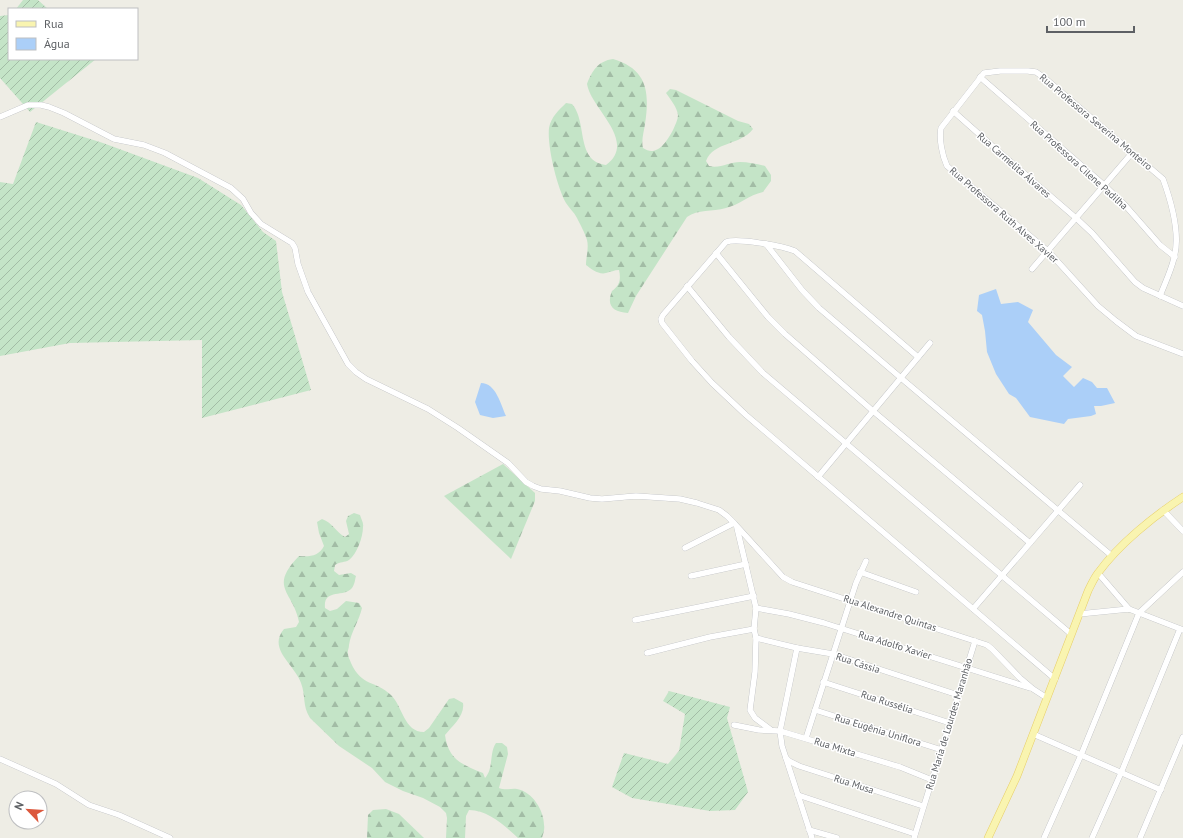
<svg xmlns="http://www.w3.org/2000/svg" width="1183" height="838" viewBox="0 0 1183 838" font-family="'PT Sans',sans-serif">
	<defs>
		<pattern id="forest-firs" width="22" height="20" patternUnits="userSpaceOnUse"><rect width="22" height="20" fill="#c4e4c7"/><path d="M5 1l3.5 6h-7zM16 11l3.5 6h-7z" fill="#a2bca5"/></pattern>
		<pattern id="garden-furrows" width="10" height="10" patternUnits="userSpaceOnUse"><rect width="10" height="10" fill="#c4e4c7"/><path d="M-1 1l2-2M0 10L10 0M9 11l2-2" fill="none" stroke="#a2bca5"/></pattern>
	</defs>
	<rect width="100%" height="100%" fill="#eeede5"/>
	<g fill="url(#forest-firs)">
		<path d="M613,59C647,69 650,92 645,124C644,132 641,140 643,148C657,158 667,141 673,130C675,125 678,120 678,115C677,107 670,99 666,93L670,89L676,90L738,121L749,124L753,129C740,146 714,141 706,161L709,166C720,169 729,162 740,162C748,162 757,164 765,166L771,175V181L763,192C749,195 739,205 726,208C712,212 698,209 687,217L636,296L628,313C613,312 606,306 612,291C620,285 621,279 619,270C614,270 611,272 606,273C599,275 591,269 586,265C586,257 589,248 587,240C585,233 580,224 577,218C574,212 569,208 566,203C557,187 547,146 549,128C551,117 559,110 566,103L572,104C588,122 575,161 606,165C638,141 591,109 587,84C592,71 598,61 613,59Z"/>
		<polygon points="503,464 535,493 535,501 511,559 444,496"/>
		<path d="M354,513L360,515C361,519 364,523 363,527C363,537 357,554 349,560C344,563 341,561 335,565L334,571L339,575L351,573L356,576C355,579 355,584 352,588C344,598 323,588 325,608L330,611L337,609L346,601L359,603L362,608C359,621 351,632 349,645C349,649 347,651 348,654C348,657 350,660 351,663C362,687 375,680 391,695C403,707 404,732 424,732L429,728L449,699L454,698L463,703C465,716 452,726 445,735C448,759 462,765 483,773L485,778C494,768 489,753 496,743H502L507,747L508,754L499,788C507,791 510,788 517,789C533,792 544,811 544,825C545,829 543,834 542,838H518C505,826 488,810 469,810L466,816L465,838H446L447,818L446,813L440,807L423,798L403,791L385,782L372,768L339,746L310,718C302,705 306,696 301,683C295,665 267,649 284,629L296,627L299,622C293,591 268,588 299,556C310,557 319,556 324,546L319,533L317,522L322,519C333,523 336,532 345,537L349,534L346,521L348,516Z"/>
		<polygon points="386,809 399,814 424,838 367,838 368,815 373,810"/>
	</g>
	<g fill="url(#garden-furrows)">
		<polygon points="23,0 38,0 48,9 16,9"/>
		<polygon points="9,15 9,59 96,59 30,112 0,78 0,16"/>
		<polygon points="36,122 103,143 198,178 241,205 263,232 276,241 282,292 311,390 202,418 202,340 70,343 0,356 0,182 13,184"/>
		<polygon points="669,691 730,707 727,718 748,792 735,810 710,811 632,798 612,787 624,753 668,764 679,751 685,714 663,701"/>
	</g>
	<g fill="#abcff8">
		<polygon points="996,289 1001,304 1018,302 1033,310 1028,322 1056,355 1072,367 1063,376 1074,387 1083,378 1092,382 1097,388 1107,388 1115,403 1101,406 1094,406 1096,414 1091,416 1068,419 1064,424 1030,417 1016,398 1009,394 996,374 987,352 985,331 982,315 977,311 979,295"/>
		<path d="M481,383C496,383 501,405 506,416L493,418L480,415L475,402Z"/>
	</g>
	<g fill="none" stroke-linecap="round" stroke-linejoin="round">
		<g stroke="#b5b7bb" stroke-width="6">
			<g id="minor">
				<polyline points="980,77 1104,185 1124,204 1160,245 1175,257"/>
				<polyline points="953,111 997,150 1076,218 1092,233 1135,282 1143,288 1183,306"/>
				<polyline points="0,117 28,105 41,105 49,107 64,113 114,139 144,145 165,153 231,188 243,199 251,213 261,224 292,243 295,248 298,264 308,292 348,364 356,372 366,379 428,409 458,428 508,463 526,482 533,486 541,489 560,491 590,498 602,499 636,496 680,499 697,503 719,510 727,516 734,523 783,577 792,582 987,645 992,649 1020,678 1033,689 1047,698"/>
				<polyline points="766,244 802,290 819,308 901,378 1112,556"/>
				<polyline points="716,253 768,317 785,334 873,411 1030,543"/>
				<polyline points="1032,269 1132,153"/>
				<polyline points="687,286 729,337 763,373 1071,634"/>
				<path d="M1160,296C1165,283 1171,271 1174,258C1181,234 1171,201 1163,179L1046,79L1036,72L1028,71H1000L984,73L941,128C939,139 942,155 947,166L1048,251L1098,306L1116,321L1136,336L1183,354"/>
				<path d="M918,357L795,251C783,246 738,238 726,242L663,315L661,319L662,323L692,361L712,383L746,415L1055,679"/>
				<polyline points="818,477 930,343"/>
				<polyline points="1163,510 1183,531"/>
				<polyline points="737,528 756,608 754,629 756,638 755,672 750,710 755,718 771,730"/>
				<polyline points="685,548 734,523"/>
				<polyline points="860,572 916,592"/>
				<polyline points="1098,573 1129,609"/>
				<polyline points="691,576 746,564"/>
				<polyline points="756,608 789,614 824,623 1030,688"/>
				<polyline points="973,609 1080,485"/>
				<polyline points="1079,614 1129,609 1183,630"/>
				<polyline points="635,620 754,596"/>
				<polyline points="756,638 797,648 833,654 958,695"/>
				<polyline points="797,648 780,731 782,746 812,838"/>
				<polyline points="647,653 710,637 754,629"/>
				<polyline points="823,682 950,723"/>
				<polyline points="815,710 942,750"/>
				<polyline points="734,725 759,730 780,731 900,767 932,780"/>
				<polyline points="1033,734 1161,790"/>
				<polyline points="806,738 856,583 866,561"/>
				<polyline points="786,758 789,761 799,766 923,806"/>
				<polyline points="0,759 56,784 89,805 119,815 170,838"/>
				<polyline points="798,795 915,834"/>
				<polyline points="809,830 837,838"/>
				<polyline points="914,838 975,641"/>
				<polyline points="1044,838 1081,755 1139,613 1183,572"/>
				<polyline points="1092,838 1121,773 1180,629"/>
				<polyline points="1140,838 1183,737"/>
			</g>
		</g>
		<g stroke="#e7ce66" stroke-width="8">
			<path id="major" d="M988,838L1017,776L1088,591C1091,585 1094,578 1098,573C1119,544 1154,516 1183,497"/>
		</g>
		<use href="#minor" stroke="#fff" stroke-width="5.5"/>
		<use href="#major" stroke="#f9f4b0" stroke-width="7"/>
	</g>
	<g text-anchor="middle" dominant-baseline="central" stroke-width="3" stroke-linejoin="round" paint-order="stroke">
		<g font-size="10" fill="#5d6064" stroke="#fff">
			<text transform="translate(1096 122) rotate(40)">Rua Professora Severina Monteiro</text>
			<text transform="translate(1014 165) rotate(41)">Rua Carmelita Álvares</text>
			<text transform="translate(1079 165) rotate(42)">Rua Professora Cilene Padilha</text>
			<text transform="translate(1004 215) rotate(41)">Rua Professora Ruth Alves Xavier</text>
			<text transform="translate(890 613) rotate(18)">Rua Alexandre Quintas</text>
			<text transform="translate(895 645) rotate(17)">Rua Adolfo Xavier</text>
			<text transform="translate(858 663) rotate(18)">Rua Cássia</text>
			<text transform="translate(887 702) rotate(18)">Rua Russélia</text>
			<text transform="translate(949 724) rotate(-73)">Rua Maria de Lourdes Maranhão</text>
			<text transform="translate(878 730) rotate(17)">Rua Eugênia Uniflora</text>
			<text transform="translate(835 747) rotate(17)">Rua Mixta</text>
			<text transform="translate(854 784) rotate(18)">Rua Musa</text>
		</g>
	</g>
	<rect x="8" y="8" width="130" height="52" fill="#ffffff" stroke="#bebfc1"/>
	<rect x="16" y="21" width="20" height="6" fill="#f9f4b0" stroke="#bebfc1"/>
	<text x="44" y="28" font-size="12" fill="#5d6064">Rua</text>
	<rect x="16" y="38" width="20" height="12" fill="#abcff8" stroke="#bebfc1"/>
	<text x="44" y="48" font-size="12" fill="#5d6064">Água</text>
	<g transform="translate(28 810) rotate(295)"><circle r="19" fill="#ffffff" stroke="#bebfc1"/>
	<path d="M0-3L7 15L0 10L-7 15Z" fill="#dc583d"/>
	<text y="-6" font-size="11" font-weight="bold" text-anchor="middle" fill="#5d6064">N</text>
	</g>
	<path d="M1047 26v6h87v-6" fill="none" stroke="#5d6064" stroke-width="2"/>
	<text x="1053" y="26" font-size="12" fill="#5d6064" stroke="#ffffff" stroke-width="3" paint-order="stroke">100 m</text>
</svg>
